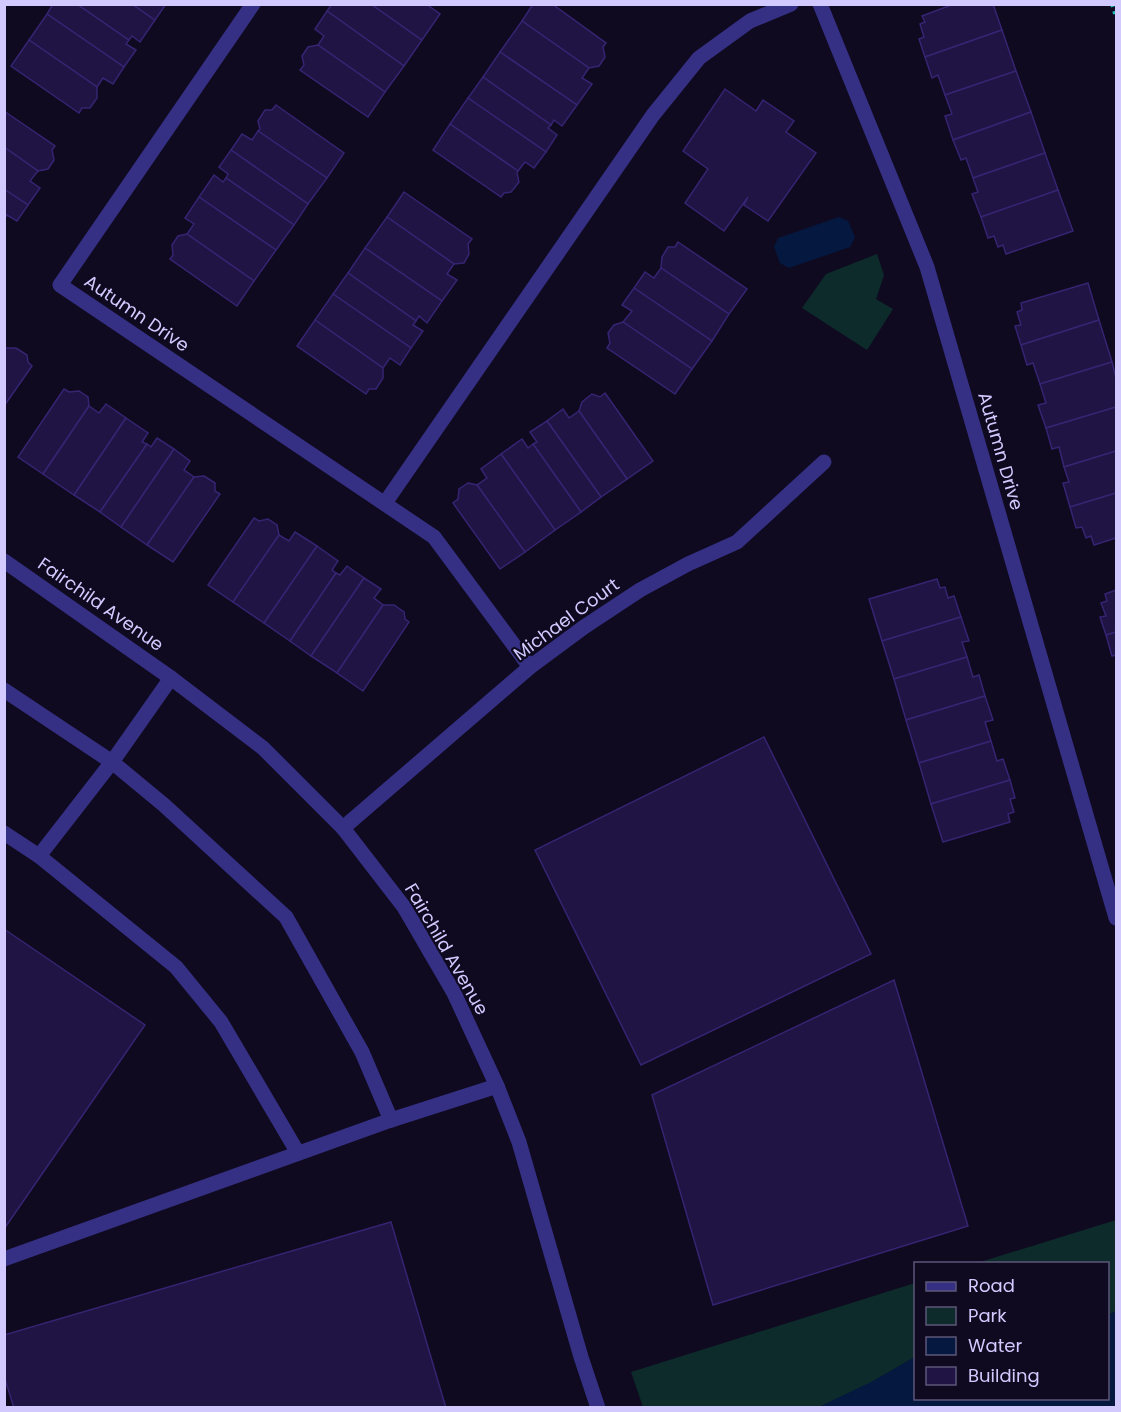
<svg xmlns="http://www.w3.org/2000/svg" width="1121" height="1412" viewBox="0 0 1121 1412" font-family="Poppins,sans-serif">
	<rect width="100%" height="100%" fill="#0f0a20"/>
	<g fill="#0d2b2b">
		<polygon points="877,254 884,275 876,299 893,309 867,350 802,308 826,274"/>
		<polygon points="1116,1220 1116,1311 1108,1315 1108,1264 977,1263"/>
		<path d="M915,1283V1357C884,1375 853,1394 819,1407H643L631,1372Z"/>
	</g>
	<g fill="#041840">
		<polygon points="839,217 848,221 855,237 850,247 789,268 780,263 774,247 778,238"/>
		<polygon points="1116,1311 1116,1407 819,1407 873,1381 915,1357 916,1398 1108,1398 1108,1315"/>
	</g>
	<g fill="#1f1443" stroke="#362472" stroke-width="1.5">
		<polygon points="53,4 77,4 129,40 126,44 136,50 124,67 47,14"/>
		<polygon points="77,4 132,4 155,20 140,42 132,36 129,40"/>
		<polygon points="132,4 166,4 155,20"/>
		<polygon points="332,4 371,4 422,40 404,66 327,11"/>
		<polygon points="371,4 426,4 440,14 422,40"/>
		<polygon points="533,4 552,4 606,43 603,47 605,57 599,66 589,68 522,21"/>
		<polygon points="954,4 993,4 1002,30 925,57 919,39 924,37 920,24 925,22 922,16"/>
		<polygon points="327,11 404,66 385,92 318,45 324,36 315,29"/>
		<polygon points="47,14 124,67 113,84 103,78 97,87 29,40"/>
		<polygon points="522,21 589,68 582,78 592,84 577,105 500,52"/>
		<polygon points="1002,30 1016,71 945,95 938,75 932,78 925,57"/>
		<polygon points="29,40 97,87 97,98 90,108 82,108 79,113 11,66"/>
		<polygon points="318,45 385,92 368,117 300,70 304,65 302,56 308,47"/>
		<polygon points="500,52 577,105 562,126 554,120 551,125 483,77"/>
		<polygon points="1016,71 1031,112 953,140 945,116 952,114 945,95"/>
		<polygon points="483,77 551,125 548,128 557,135 546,152 468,98"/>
		<polygon points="725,89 756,111 763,100 794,121 786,132 816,153 768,221 744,205 748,197 724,231 685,203 708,169 683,151"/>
		<polygon points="468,98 546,152 534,168 525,162 518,171 450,124"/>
		<polygon points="276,105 344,153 327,178 258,131 260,129 258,121 265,110 272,110"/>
		<polygon points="4,111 55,146 52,150 54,160 48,169 38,171 4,147"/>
		<polygon points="1031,112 1045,153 973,178 966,158 961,160 953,140"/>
		<polygon points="450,124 518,171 517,173 519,182 511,192 504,193 501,197 433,150"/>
		<polygon points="258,131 327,178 308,204 231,150 242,134 252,140"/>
		<polygon points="4,147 38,171 30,181 40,188 28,205 4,189"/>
		<polygon points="231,150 308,204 294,225 226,178 228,174 219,167"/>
		<polygon points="1045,153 1058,190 981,217 972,194 978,192 973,178"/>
		<polygon points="214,175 223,182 226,178 294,225 276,250 199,197"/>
		<polygon points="4,189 28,205 17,221 7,215 4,219"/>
		<polygon points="1058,190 1073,231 1006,254 1003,245 998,247 994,236 988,238 981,217"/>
		<polygon points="404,192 472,239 468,244 469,254 464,263 454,264 387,217"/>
		<polygon points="199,197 276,250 254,281 187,234 194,224 185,218"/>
		<polygon points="387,217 454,264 447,274 457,280 442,301 365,248"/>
		<polygon points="187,234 254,281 237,306 170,259 173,255 172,245 178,236"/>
		<polygon points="678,242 747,289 729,314 661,268 662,257 668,247 675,247"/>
		<polygon points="365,248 442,301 427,323 419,316 416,321 348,273"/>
		<polygon points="661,268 729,314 712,341 634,288 645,272 654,278"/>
		<polygon points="348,273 416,321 413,325 423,331 411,348 333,294"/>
		<polygon points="1088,283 1099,320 1021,345 1015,326 1021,325 1017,312 1022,310 1021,303"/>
		<polygon points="634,288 712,341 692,369 623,322 632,311 622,305"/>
		<polygon points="333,294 411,348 400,365 390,358 383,368 315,320"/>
		<polygon points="315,320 383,368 383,378 376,389 369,389 366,394 297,346"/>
		<polygon points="1099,320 1112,362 1040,384 1033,363 1027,365 1021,345"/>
		<polygon points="623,322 692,369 675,394 607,348 610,343 608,333 614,325"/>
		<polygon points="6,348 16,348 27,355 28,362 32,366 4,406 4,350"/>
		<polygon points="1112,362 1116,378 1116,407 1046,428 1038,405 1046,403 1040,384"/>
		<polygon points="64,389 69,392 79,391 88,397 89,406 43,474 18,457"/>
		<polygon points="605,393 653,461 627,479 579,411 582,402 592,394 600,397"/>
		<polygon points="106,404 126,418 74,495 43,474 89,406 99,413"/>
		<polygon points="1116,407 1116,451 1064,467 1059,447 1052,449 1046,428"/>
		<polygon points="563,409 569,418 579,411 627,479 601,497 547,421"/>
		<polygon points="126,418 148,433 142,442 147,444 100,512 74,495"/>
		<polygon points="547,421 601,497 581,512 533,444 537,442 530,432"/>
		<polygon points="157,438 174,449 121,527 100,512 147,444 151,447"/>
		<polygon points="522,439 528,448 533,444 581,512 555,530 501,454"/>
		<polygon points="174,449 190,461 184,470 194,477 147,545 121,527"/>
		<polygon points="1116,451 1116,493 1070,507 1063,483 1069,482 1064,467"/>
		<polygon points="501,454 555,530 525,552 477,485 487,478 481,469"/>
		<polygon points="204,476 215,483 215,491 220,494 173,562 147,545 194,477"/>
		<polygon points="468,483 477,485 525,552 500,569 453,503 458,499 459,489"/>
		<polygon points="1116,493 1116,538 1094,545 1091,536 1086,538 1082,527 1076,528 1070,507"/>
		<polygon points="254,518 259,521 268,519 277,525 279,535 233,602 208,585"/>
		<polygon points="295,532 317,546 264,623 233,602 279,535 289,541"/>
		<polygon points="317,546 338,561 332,570 336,573 290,641 264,623"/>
		<polygon points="347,566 364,578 311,656 290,641 336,573 340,575"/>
		<polygon points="364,578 381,589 374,598 383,605 337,673 311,656"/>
		<polygon points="937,579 940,588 945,587 948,598 954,596 961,617 882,641 869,599"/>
		<polygon points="1116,590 1116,632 1106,635 1100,617 1106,616 1101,603 1107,601 1105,594"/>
		<polygon points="383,605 394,605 404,612 405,619 409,622 363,691 337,673"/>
		<polygon points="961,617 969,641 962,642 967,657 894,679 882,641"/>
		<polygon points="1116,632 1116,655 1112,656 1106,635"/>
		<polygon points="967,657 973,677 979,675 985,696 906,720 894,679"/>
		<polygon points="985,696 993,720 985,722 991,741 919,763 906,720"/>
		<polygon points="764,737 871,954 641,1065 535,850"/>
		<polygon points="991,741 997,761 1003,759 1010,780 931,804 919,763"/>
		<polygon points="1010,780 1015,798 1010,799 1014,812 1008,814 1010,822 943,842 931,804"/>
		<polygon points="4,929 145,1025 4,1229"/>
		<polygon points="894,980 968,1226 713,1305 652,1095"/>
		<polygon points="391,1222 446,1408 14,1408 4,1376 4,1335"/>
	</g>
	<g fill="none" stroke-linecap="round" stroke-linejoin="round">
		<polyline stroke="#20bdb9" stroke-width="4" stroke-dasharray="3 4.5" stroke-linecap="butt" points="1112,4 1116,17"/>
		<g stroke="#363085" stroke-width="15">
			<polyline points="171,678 112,762 39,856 176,967 221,1022 298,1153"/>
			<polyline points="4,690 112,762 164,805 286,917 362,1052 391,1120"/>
			<polyline points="4,833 39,856"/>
			<polyline points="4,1259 391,1120 497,1086"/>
		</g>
		<g stroke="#363085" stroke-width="15">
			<polyline points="253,4 60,285 434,537 530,667"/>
			<polyline points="820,4 927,267 1116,918"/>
			<polyline points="385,503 653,115 699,58 750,21 791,4"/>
			<polyline points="4,561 171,678 263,748 343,828 404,907 454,993 497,1086 519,1142 581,1357 598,1408"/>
			<polyline points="343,828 530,667 584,627 640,590 688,564 737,542 824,462"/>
		</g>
	</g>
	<g text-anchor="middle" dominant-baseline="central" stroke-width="4.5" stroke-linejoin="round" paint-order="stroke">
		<g font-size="18" fill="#d2caff" stroke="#0f0a20">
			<text transform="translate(137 313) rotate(34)">Autumn Drive</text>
			<text transform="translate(1001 451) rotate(74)">Autumn Drive</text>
			<text transform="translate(101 604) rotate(35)">Fairchild Avenue</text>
			<text transform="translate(566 619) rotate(-36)">Michael Court</text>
			<text transform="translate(447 949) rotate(60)">Fairchild Avenue</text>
		</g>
	</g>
	<rect width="1121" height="1412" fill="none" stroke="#d2caff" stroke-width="12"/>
	<rect x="914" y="1262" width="195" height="138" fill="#0f0a20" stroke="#5d5779" stroke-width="1.5"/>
	<rect x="926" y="1282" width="30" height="9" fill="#363085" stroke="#5d5779" stroke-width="1.5"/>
	<text x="968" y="1292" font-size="18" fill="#d2caff">Road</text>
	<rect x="926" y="1307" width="30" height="18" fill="#0d2b2b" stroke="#5d5779" stroke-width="1.5"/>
	<text x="968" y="1322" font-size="18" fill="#d2caff">Park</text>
	<rect x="926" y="1337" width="30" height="18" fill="#041840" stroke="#5d5779" stroke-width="1.5"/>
	<text x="968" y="1352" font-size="18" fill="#d2caff">Water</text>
	<rect x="926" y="1367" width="30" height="18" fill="#1f1443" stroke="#5d5779" stroke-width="1.5"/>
	<text x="968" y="1382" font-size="18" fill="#d2caff">Building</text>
</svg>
